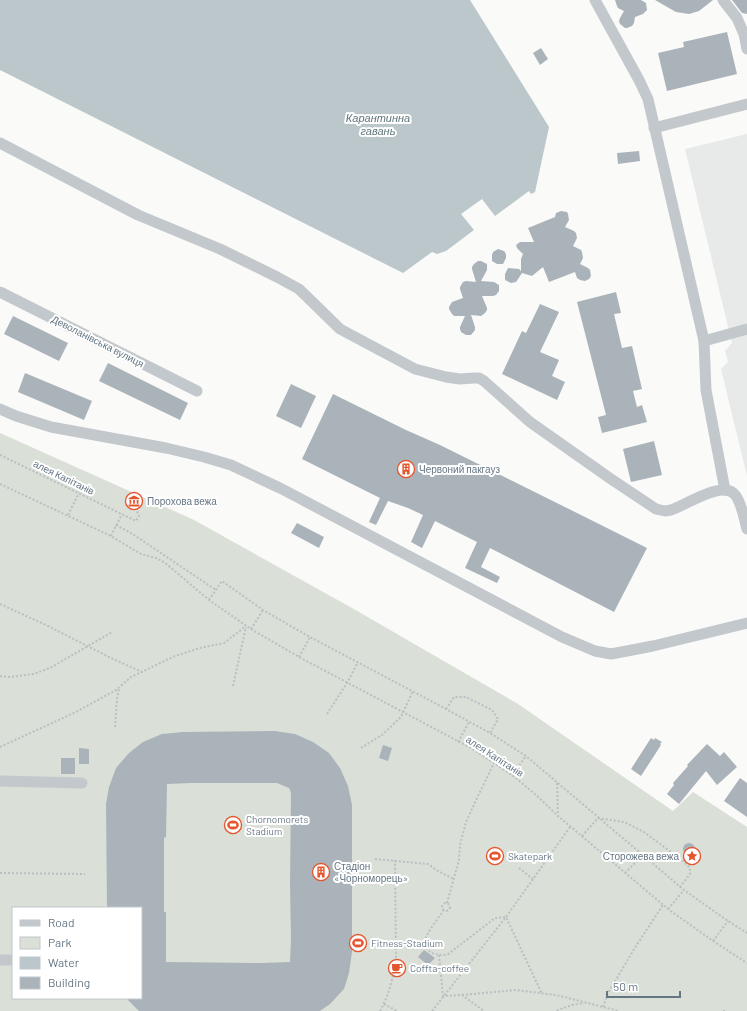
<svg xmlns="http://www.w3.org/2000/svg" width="747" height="1011" viewBox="0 0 747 1011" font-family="Barlow,sans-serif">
	<rect width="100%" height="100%" fill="#fafaf8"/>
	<polygon fill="#e8e9e9" points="747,134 747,476 721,369 728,362 725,351 732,343 685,149"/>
	<path fill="#dadfd7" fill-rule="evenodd" d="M0,433L194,520L352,608L518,704L673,811L693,792L747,827V1011H0ZM13,908H141V998H13Z"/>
	<polygon fill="#bbc7cb" points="0,0 470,0 549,127 535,192 531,194 529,191 495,216 482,199 461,214 474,230 446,251 437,254 432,252 403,273 0,70"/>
	<g fill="#aab3b9" fill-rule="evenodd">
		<polygon points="615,0 641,0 646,3 647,10 643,14 635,17 634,23 632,26 627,28 625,28 620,24 619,21 620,18 624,11 618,8 617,6"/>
		<polygon points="655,0 713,0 699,11 689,14 676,12"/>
		<polygon points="732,0 747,0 747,14 742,13"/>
		<polygon points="727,32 737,74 667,91 658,53 684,47 683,42"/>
		<polygon points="541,48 548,59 540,65 533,53"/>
		<polygon points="639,151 640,161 618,164 617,153"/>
		<polygon points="561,211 567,212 568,214 569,220 565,227 574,231 576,233 577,238 573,246 581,250 582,252 583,258 580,264 588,268 590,270 591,276 589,279 585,281 580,280 577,278 575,272 549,282 543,267 532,276 522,273 516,282 511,283 505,280 505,274 508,268 519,269 521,271 521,259 523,254 517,248 516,245 520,242 534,242 528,228 555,217 556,213"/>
		<polygon points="498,249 504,251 506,254 506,258 503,264 497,264 492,261 492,255 493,252"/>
		<polygon points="478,261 481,261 487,264 487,270 481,281 494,282 499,285 499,291 496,295 493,296 482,296 487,308 487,310 485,313 481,316 471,315 475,327 475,330 471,335 466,335 461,332 460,329 460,327 465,316 454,316 452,314 449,309 449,307 452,302 463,298 460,289 460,287 463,282 466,281 476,282 472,269 472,267 474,264"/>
		<polygon points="616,292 621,313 614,314 622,348 632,346 642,389 633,391 637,407 642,405 647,422 602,433 598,417 606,415 577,302"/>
		<polygon points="540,304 559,312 540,352 559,360 552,376 565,382 557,400 502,374 522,331 526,333"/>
		<polygon points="13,316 68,343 59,361 4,334"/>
		<polygon points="108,363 188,403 180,420 99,381"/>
		<polygon points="25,373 92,401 84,420 18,392"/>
		<polygon points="291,384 316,396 301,428 276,416"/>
		<polygon points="333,394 406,430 440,445 577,513 647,548 614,612 490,548 481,567 500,577 497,583 465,568 477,542 435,521 422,548 411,542 423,515 408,508 388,501 376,525 369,522 380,498 302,459"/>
		<polygon points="654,441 662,475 631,482 623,449"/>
		<circle cx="134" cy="502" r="7"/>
		<polygon points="297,523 324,537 319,548 291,533"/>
		<path d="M275,731L295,734L313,742L329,753L340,768L348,786L352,805V952L349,973L344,989L330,1004L320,1011H139L126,998H141V908H107L106,804L109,787L116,768L129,753L143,742L162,734L183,732ZM191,783H277L289,788L291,793L290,884L291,939L290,962L262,963L166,962V912H164V837L166,838L167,784Z"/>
		<polygon points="651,738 654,740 655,738 662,742 660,744 661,745 641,776 631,769"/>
		<polygon points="707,744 720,756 724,752 737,767 717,785 706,771 679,804 667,794 674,785 673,783 688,766 687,765"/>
		<polygon points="383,745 392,748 388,761 379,758"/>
		<polygon points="79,748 89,749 89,764 79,764"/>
		<rect x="61" y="758" width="14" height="16"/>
		<polygon points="740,778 747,783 747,817 724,801"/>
		<circle cx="689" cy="849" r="6"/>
		<polygon points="424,950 435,958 428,965 418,957"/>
	</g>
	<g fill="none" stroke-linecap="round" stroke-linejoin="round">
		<g stroke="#bbbfc2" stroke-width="2" stroke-dasharray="2 2" stroke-linecap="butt">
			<polyline points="0,455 136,521 139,516 136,508"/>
			<polyline points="0,484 111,536 129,547 141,554 156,558 164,562 209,600 251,629 299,657 471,748 512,775 535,794 558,816 668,909 713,941 747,963"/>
			<polyline points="68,515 79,493"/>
			<polyline points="116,525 131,533 216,590"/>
			<polyline points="111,536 122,514"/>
			<polyline points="209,600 222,581 263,610 310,637 446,709 490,733 526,756 684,890 728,921 747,933"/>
			<polyline points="0,604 46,625 111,658 142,672"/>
			<polyline points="251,629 263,610"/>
			<polyline points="299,657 310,637"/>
			<polyline points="0,676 10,677 34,674 52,667 112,632"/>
			<polyline points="233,686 246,627"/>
			<polyline points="446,709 454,697 466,697 492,710 498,719 490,733"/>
			<polyline points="327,714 347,683 358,662"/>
			<polyline points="115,727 117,699 119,688"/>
			<polyline points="458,742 469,722"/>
			<polyline points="0,747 76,712 116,690 131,677 175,656 200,648 224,643 246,626"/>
			<polyline points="361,748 382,735 401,717 413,691"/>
			<polyline points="512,775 526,756"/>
			<polyline points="557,783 558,815"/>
			<polyline points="582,836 598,818 624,822 644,832 683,861 690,868 690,874 680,887"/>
			<polyline points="375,859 428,864 436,870 454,879"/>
			<polyline points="519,868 533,879"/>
			<polyline points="0,873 85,874"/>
			<polyline points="625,873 643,855"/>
			<polyline points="447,903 459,860 460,845 466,822 478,796 494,763"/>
			<circle cx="446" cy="907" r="4"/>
			<polyline points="668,909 684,890"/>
			<path d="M444,910C439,917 425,935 424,943C424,946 427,949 429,951C435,955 440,955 447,955L495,918L506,917L542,994"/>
			<polyline points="713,941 728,921"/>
			<polyline points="375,945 424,942"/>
			<polyline points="439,955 443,996 462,995 484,1011"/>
			<polyline points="462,995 516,990 556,995 619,1011"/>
			<polyline points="384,1004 397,1011"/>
			<polyline points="603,1007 608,993 636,946 663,905"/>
			<path d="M380,1011C389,995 393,978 396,960L395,860"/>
			<polyline points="432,1011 506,917 570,827"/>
			<polyline points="557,1011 558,1010 572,1005 584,1003"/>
			<polyline points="723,1011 725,1011"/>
		</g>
		<g stroke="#c3c8cc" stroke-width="11">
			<polyline points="595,0 639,80 648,99 704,341 706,390 725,490"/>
			<polyline points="723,0 737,18 744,34 747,49"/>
			<polyline points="654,128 747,104"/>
			<path d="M0,143L138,215L220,249L277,277L299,289L340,329L415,369L446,377L460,379L474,378H479L484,381L530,422L611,479L656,509L665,511L671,510C685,506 724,478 736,496C742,505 744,518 747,529"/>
			<polyline points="0,292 197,391"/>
			<polyline points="704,341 747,329"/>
			<polyline points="0,409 16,416 51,427 166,448 204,457 231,465 282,489 562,637 595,651 611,654 653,646 747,623"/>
			<polyline points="0,781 82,783"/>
			<polyline points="0,960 13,960"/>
		</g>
	</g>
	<defs>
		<g id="building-ring" transform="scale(0.9)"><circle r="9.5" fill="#fff" stroke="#e4572e" stroke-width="1.5"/><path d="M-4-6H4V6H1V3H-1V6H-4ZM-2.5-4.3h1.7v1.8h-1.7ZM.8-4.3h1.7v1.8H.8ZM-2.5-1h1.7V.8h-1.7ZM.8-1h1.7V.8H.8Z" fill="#e4572e"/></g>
		<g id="museum-ring" transform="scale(0.9)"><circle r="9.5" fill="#fff" stroke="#e4572e" stroke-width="1.5"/><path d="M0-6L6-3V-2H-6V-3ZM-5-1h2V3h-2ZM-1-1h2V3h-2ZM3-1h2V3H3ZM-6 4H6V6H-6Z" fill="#e4572e"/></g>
		<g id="stadium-ring" transform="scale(0.9)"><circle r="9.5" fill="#fff" stroke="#e4572e" stroke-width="1.5"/><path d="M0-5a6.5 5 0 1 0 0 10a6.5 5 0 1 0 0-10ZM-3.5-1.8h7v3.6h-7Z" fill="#e4572e"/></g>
		<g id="sight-ring" transform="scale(0.9)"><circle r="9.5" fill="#fff" stroke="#e4572e" stroke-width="1.5"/><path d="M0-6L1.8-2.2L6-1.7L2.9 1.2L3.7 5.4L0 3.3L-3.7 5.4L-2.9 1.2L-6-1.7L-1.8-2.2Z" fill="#e4572e"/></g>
		<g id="cafe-ring" transform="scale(0.9)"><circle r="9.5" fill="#fff" stroke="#e4572e" stroke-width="1.5"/><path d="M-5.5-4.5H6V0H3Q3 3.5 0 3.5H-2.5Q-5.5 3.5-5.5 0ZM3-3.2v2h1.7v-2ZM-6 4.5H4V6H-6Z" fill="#e4572e"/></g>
	</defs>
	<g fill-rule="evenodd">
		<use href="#building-ring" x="406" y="469"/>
		<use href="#museum-ring" x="134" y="501"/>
		<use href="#stadium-ring" x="233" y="825"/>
		<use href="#stadium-ring" x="495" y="856"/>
		<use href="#sight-ring" x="692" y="856"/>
		<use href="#building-ring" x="321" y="872"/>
		<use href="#stadium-ring" x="358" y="943"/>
		<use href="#cafe-ring" x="397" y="968"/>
	</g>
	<g text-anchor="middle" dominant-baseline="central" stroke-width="4" stroke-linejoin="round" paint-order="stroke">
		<g font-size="10" fill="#657683" stroke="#fff">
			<text transform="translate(98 341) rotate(27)">Деволанівська вулиця</text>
			<text transform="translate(64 477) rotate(26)">алея Капітанів</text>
			<text transform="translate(495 756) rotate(33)">алея Капітанів</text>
		</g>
		<g font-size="10" fill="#657683" stroke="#fff" text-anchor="start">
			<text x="419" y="469">Червоний пакгауз</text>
			<text x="147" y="501">Порохова вежа</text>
			<text x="246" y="819">Chornomorets<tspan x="246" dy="12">Stadium</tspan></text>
			<text x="508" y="856">Skatepark</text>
			<text x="679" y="856" text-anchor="end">Сторожева вежа</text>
			<text x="334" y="866">Стадіон<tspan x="334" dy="12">«Чорноморець»</tspan></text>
			<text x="371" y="943">Fitness-Stadium</text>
			<text x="410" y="968">Coffta-coffee</text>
		</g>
		<g font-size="11" font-style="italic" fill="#60757c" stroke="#fff">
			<text x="378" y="117">Карантинна<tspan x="378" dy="13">гавань</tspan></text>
		</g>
	</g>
	<rect x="12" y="907" width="130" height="92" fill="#ffffff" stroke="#c1c8cd"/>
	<rect x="20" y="920" width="20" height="6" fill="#c3c8cc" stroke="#c1c8cd"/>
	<text x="48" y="927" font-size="12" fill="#657683">Road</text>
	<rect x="20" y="937" width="20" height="12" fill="#dadfd7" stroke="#c1c8cd"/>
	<text x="48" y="947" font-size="12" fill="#657683">Park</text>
	<rect x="20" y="957" width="20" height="12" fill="#bbc7cb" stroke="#c1c8cd"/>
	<text x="48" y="967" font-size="12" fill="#657683">Water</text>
	<rect x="20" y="977" width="20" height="12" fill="#aab3b9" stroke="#c1c8cd"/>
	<text x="48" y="987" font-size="12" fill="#657683">Building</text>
	<path d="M607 991v6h73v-6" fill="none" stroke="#657683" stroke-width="2"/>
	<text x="613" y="991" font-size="12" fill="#657683" stroke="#ffffff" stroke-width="3" paint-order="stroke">50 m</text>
</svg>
